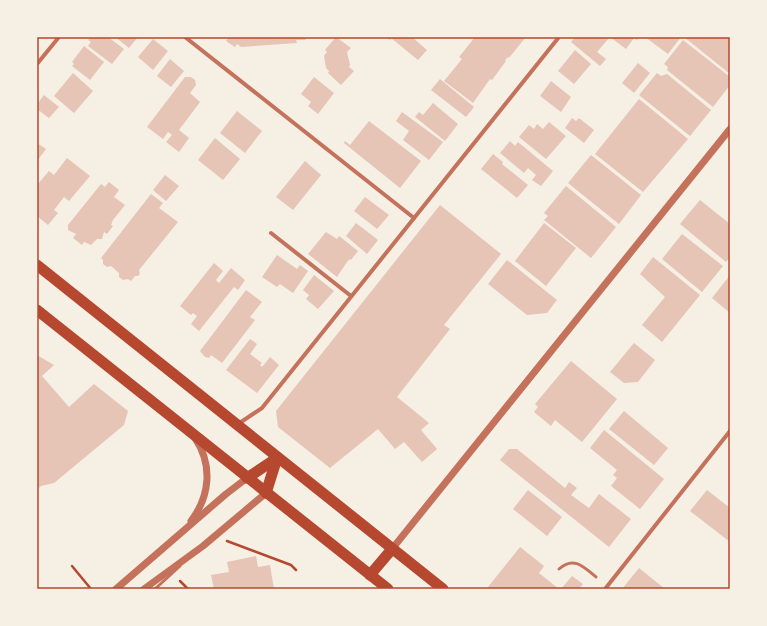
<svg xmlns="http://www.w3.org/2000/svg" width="767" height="626" viewBox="0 0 767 626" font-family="Inter,sans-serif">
	<rect width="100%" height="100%" fill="#f6efe4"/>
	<g fill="#e6c5b7">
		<polygon points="91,37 108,37 124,49 112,64 88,46 91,42 88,40"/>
		<polygon points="115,37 138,37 129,48"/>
		<polygon points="229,37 308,37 305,40 296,40 297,43 241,47 237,44 235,47 226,41"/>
		<polygon points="336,37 351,48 347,52 350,65 349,67 354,71 341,85 328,73 329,71 326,68 324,56 327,52 325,50"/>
		<polygon points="386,37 412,37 427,50 418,60 391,38 390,40"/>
		<polygon points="475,37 525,38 509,58 508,57 505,60 506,61 492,80 490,79 473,103 444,81 462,59 459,57"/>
		<polygon points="575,37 609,38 597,52 606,59 600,66 571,42"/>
		<polygon points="610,37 639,37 637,40 634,38 626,49"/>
		<polygon points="645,37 681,37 668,54"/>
		<polygon points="684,37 730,37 730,74"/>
		<polygon points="153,39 168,51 153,70 138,57"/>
		<polygon points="683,40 730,77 730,85 713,107 667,70 668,67 664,64"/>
		<polygon points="84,46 104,62 90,80 72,66 74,64 72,62"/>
		<polygon points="575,50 591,64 574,84 558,71"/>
		<polygon points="170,59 184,71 171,87 157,76"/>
		<polygon points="638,63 650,73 634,93 622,83"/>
		<polygon points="73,73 93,91 74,113 54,96"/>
		<polygon points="657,73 661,76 667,74 711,110 690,136 639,95"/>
		<polygon points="185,77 191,77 195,80 196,85 190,93 200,102 179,130 189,138 179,152 166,142 172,135 168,132 163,139 147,127"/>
		<polygon points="314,77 334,93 318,114 308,106 311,102 301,94"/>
		<polygon points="440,79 474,107 466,117 431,90"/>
		<polygon points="551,81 571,97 561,112 540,96"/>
		<polygon points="44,95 59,107 49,118 37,109 37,104"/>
		<polygon points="639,99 688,139 643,192 595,154"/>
		<polygon points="433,103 458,124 445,141 415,117 419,112 423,115"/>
		<polygon points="237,111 262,131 245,153 220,133"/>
		<polygon points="402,112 443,142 429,160 403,140 409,131 396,121"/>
		<polygon points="572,118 576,121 579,118 594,130 584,143 565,128"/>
		<polygon points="369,121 421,161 400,188 344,143 345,141 350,145"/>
		<polygon points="549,122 566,136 546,159 519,137 529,125 534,129 537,124 543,129"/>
		<polygon points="215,138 240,159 223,180 198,160"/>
		<polygon points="510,141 515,146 518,142 553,171 541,186 532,180 536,175 528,168 524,173 500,153"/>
		<polygon points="37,143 46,149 37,161"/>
		<polygon points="493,154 503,162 502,164 528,185 517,198 481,169"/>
		<polygon points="591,155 641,195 619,224 568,183"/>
		<polygon points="67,158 90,176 69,201 64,197 54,210 58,213 48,225 37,216 37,185 49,171 54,175"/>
		<polygon points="305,161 321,175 293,210 276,197"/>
		<polygon points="165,175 179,186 166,201 153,190"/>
		<polygon points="109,182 119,190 114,197 125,205 113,220 111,225 113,226 107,234 104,232 102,239 97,239 91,245 84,242 82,245 73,238 76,234 68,230 68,225 101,184 105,187"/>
		<polygon points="566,186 616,227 591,258 544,220 548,216 544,213"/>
		<polygon points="151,194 163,203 159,208 178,222 139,270 140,274 138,276 135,276 131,281 128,279 123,280 119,277 119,273 111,266 107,267 103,264 103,260 101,258"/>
		<polygon points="365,197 389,215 377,229 354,211"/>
		<polygon points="700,200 730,224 730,257 726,262 680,224"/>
		<polygon points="440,205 501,254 444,325 450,329 397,397 429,423 421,430 437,449 422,462 404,442 395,449 378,429 330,468 278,427 276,411"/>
		<polygon points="356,223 378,240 367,254 346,236"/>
		<polygon points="544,223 576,248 546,286 515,261"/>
		<polygon points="326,232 337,239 339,236 358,251 351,260 350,259 347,262 337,277 308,254"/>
		<polygon points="682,234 723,266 702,292 662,259"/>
		<polygon points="277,255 297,269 300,265 308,271 293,293 280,284 277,287 262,277"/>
		<polygon points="653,257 700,295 662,342 642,325 665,297 640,274"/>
		<polygon points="507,260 557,300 547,313 527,315 488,284"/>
		<polygon points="214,263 223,271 216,280 219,283 231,268 245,280 238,290 234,287 199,331 191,324 197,316 193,313 191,315 180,306"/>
		<polygon points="314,275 334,291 318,309 306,299 309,295 303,290"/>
		<polygon points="730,275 730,313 712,298"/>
		<polygon points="246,290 262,302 250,317 255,320 222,363 211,355 209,358 205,357 200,351"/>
		<polygon points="250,339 257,344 250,354 262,363 260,365 262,367 270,357 279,365 257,393 226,370"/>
		<polygon points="634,343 655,360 638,382 624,383 610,372"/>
		<polygon points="37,355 54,365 42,376 69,407 94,384 128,411 124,425 54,483 41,486 37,490"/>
		<polygon points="571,361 617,399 582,442 555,420 551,426 534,412 538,407 535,404"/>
		<polygon points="624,411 668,448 654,465 609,429"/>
		<polygon points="604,430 664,479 640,509 611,486 617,478 613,475 617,470 590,448"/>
		<polygon points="509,449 517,449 565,488 569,482 577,488 571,495 589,508 599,494 631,519 609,547 500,460"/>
		<polygon points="528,490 562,517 547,536 513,509"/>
		<polygon points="707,490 730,508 730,542 690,511"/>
		<polygon points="520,547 544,566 539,573 559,589 530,589 528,587 526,589 491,589 488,587"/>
		<polygon points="256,556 258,567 270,565 274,589 214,589 211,575 229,572 227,562"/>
		<polygon points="639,568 665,589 622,589"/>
		<polygon points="572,576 583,584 579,589 561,589"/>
	</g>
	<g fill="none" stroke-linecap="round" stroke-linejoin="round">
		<g stroke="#b5482f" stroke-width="2.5">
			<polyline points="227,541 291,565 296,570"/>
			<polyline points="72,566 91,589"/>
			<polyline points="180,581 188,589"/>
		</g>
		<g stroke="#c5725c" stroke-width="3">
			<path d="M559,569C573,556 583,566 596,577"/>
			<polyline points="155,589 180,566"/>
		</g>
		<g stroke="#c5725c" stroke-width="4">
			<polyline points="185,37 414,218"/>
			<polyline points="37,64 59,37"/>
			<polyline points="271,233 351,296"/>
			<polyline points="238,424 262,408 559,37"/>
			<polyline points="605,589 730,431"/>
		</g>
		<g stroke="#c5725c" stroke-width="7">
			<path d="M191,521C210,496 213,465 195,438"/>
			<polyline points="392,549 730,129"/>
			<polyline points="116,589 226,494 247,478"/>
			<polyline points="144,589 203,546 266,493"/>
		</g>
		<g stroke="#b5482f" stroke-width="11">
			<polyline points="37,265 443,589"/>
			<polyline points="37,310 388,589"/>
			<polyline points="247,478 277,458"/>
			<polyline points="266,493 277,458"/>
			<polyline points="370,575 392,549"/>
		</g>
	</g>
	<rect width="767" height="626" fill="none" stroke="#f6efe4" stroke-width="76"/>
	<rect x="38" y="38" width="691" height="550" fill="none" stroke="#b5482f" stroke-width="1.5"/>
</svg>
